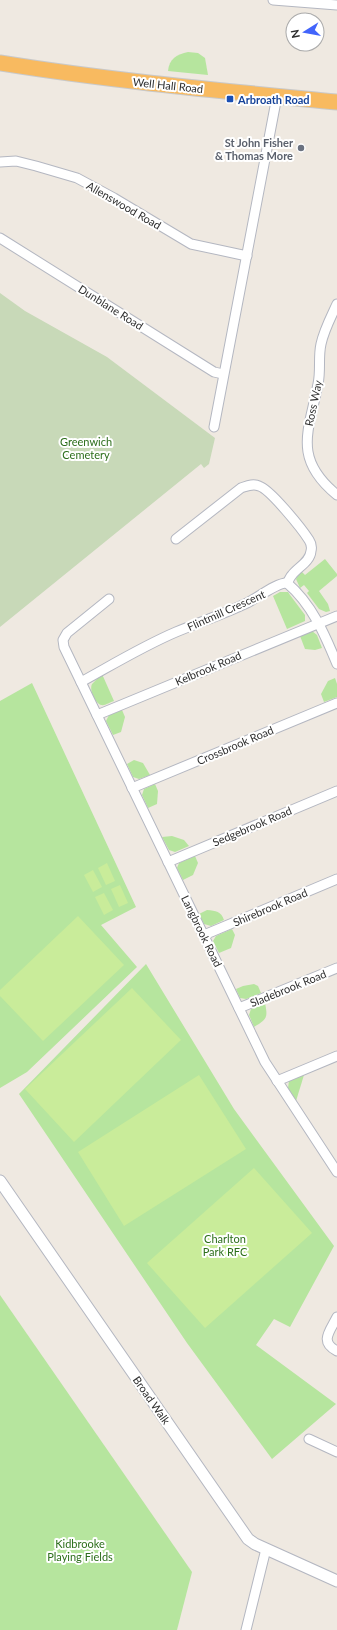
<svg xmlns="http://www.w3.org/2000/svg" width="337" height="1630" viewBox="0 0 337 1630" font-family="Lato,sans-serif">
	<rect width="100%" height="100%" fill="#efe9e1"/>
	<g fill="#b6e59e">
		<path d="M188,52L198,53L205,58L208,75L168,71C169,59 177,54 188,52Z"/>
		<polygon points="325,559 337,574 337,576 319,591 328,604 330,611 326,612 319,609 307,593 309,591 304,585 300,588 296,579 301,571 305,575"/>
		<polygon points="280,592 288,592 290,595 305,615 305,621 287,629 273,596"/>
		<polygon points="312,631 317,635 322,648 315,650 305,649 300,636"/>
		<path d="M102,674L114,701C110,702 105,706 101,705C95,703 89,690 92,684C93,683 96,680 97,679L96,677Z"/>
		<polygon points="335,678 337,684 337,697 324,702 321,694 328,681"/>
		<polygon points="32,683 136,907 101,925 137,967 27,1072 0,1088 0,701"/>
		<polygon points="122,710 125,717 121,732 113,735 106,721 109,715"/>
		<polygon points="134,760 143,763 150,775 139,779 133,777 127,764"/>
		<polygon points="155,784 158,791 157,804 148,808 142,795 144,789"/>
		<polygon points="172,836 184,840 189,846 175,852 169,850 162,837"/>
		<polygon points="195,856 198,863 193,875 183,880 177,868 179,863"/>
		<path d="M207,910C216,911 221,911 224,920L211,926L204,924L199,914Z"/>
		<polygon points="232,929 235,935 231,948 219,953 213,941 216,936"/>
		<polygon points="146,964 234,1109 334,1246 290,1327 274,1319 256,1345 336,1404 272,1459 187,1343 19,1094"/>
		<polygon points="254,984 258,986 261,993 246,999 240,998 236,989 243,986"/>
		<path d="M265,1003C268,1018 267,1019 254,1027L249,1015L251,1009Z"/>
		<polygon points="304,1075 296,1101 288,1088 289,1081"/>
		<polygon points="0,1295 192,1572 177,1630 0,1630"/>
	</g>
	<polygon fill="#c8d9b8" points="0,293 25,311 107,357 215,438 209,464 204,468 201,464 0,627"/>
	<g fill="#c9ec9a">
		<polygon points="107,863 115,881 106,885 98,868"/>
		<polygon points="93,870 102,887 93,892 84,875"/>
		<polygon points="120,885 128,903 119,907 111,889"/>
		<polygon points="104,893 113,910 104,915 95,897"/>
		<polygon points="78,916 124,965 43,1041 0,996 0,990"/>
		<polygon points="132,988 181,1040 74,1142 25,1089"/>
		<polygon points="199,1075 246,1149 124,1226 78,1152"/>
		<polygon points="254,1168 312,1233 205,1328 147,1263"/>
	</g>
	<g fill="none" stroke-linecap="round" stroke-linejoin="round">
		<g stroke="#b4b7c1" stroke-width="11">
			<g id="minor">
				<polyline points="273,0 337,5"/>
				<polyline points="0,162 16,161 36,166 77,178 114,198 191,244 247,256"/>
				<polyline points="0,238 214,372 223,374"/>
				<path d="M337,304C331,317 324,330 321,344C318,357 321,370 318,384C309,431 292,458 337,495"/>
				<polyline points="214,427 277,96"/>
				<path d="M176,539L241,488C247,486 253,483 259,486C270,489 302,529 309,540C311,543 312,547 311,551C310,562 298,567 292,575C290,577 289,580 287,583"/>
				<path d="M287,583C312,604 325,635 337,664"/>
				<polyline points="109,599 67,633 63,640 64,647 265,1062 337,1172"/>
				<path d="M81,682C112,665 143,646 176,632C200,622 224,614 247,603C257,598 278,582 287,583"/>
				<polyline points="97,715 337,616"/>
				<polyline points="132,788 337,703"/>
				<polyline points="168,862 337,791"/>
				<polyline points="204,935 337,879"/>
				<polyline points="239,1008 337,968"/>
				<polyline points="277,1081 337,1056"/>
				<path d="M337,1317C330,1331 319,1342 337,1351"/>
				<polyline points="309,1439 337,1452"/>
				<polyline points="246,1630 266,1549"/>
			</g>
		</g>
		<g stroke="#b4b7c1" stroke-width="13">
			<polyline id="tertiary" points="0,1181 248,1539 255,1544 337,1581"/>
		</g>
		<g stroke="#c9c9c9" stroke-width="17">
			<path id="trunk" d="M0,63C112,81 224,91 337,102"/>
		</g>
		<use href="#minor" stroke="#fff" stroke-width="9"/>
		<use href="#tertiary" stroke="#fff" stroke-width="11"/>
		<use href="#trunk" stroke="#f8ba60" stroke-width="15"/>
	</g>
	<rect fill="#1a4fb4" stroke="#fff" stroke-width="1.5" x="226" y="95" width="8" height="8" rx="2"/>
	<circle fill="#6b7280" stroke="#fff" stroke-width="1.5" cx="301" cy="148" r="4"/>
	<g text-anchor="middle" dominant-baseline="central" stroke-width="4" stroke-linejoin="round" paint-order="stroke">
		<g font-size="11" fill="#2e2e2e" stroke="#fff">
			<text transform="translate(168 85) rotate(6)">Well Hall Road</text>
			<text transform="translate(124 205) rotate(30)">Allenswood Road</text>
			<text transform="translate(111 307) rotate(32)">Dunblane Road</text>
			<text transform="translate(313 403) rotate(-78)">Ross Way</text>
			<text transform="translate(226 610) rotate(-24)">Flintmill Crescent</text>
			<text transform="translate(208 668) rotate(-23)">Kelbrook Road</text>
			<text transform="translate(235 745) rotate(-23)">Crossbrook Road</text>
			<text transform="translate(252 826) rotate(-23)">Sedgebrook Road</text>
			<text transform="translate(270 907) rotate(-23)">Shirebrook Road</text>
			<text transform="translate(202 931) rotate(64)">Langbrook Road</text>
			<text transform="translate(288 988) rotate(-22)">Sladebrook Road</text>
			<text transform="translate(152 1400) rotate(55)">Broad Walk</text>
		</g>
		<g font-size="11" font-weight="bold" fill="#164399" stroke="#fff" text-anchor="start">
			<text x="238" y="99">Arbroath Road</text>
		</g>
		<g font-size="11" font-weight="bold" fill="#5b616d" stroke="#fff" text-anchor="end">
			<text x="293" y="142">St John Fisher<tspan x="293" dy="13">&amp; Thomas More</tspan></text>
		</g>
		<g font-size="11" fill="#2c6e1b" stroke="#fff">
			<text x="86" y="441">Greenwich<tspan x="86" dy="13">Cemetery</tspan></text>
			<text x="225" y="1238">Charlton<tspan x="225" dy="13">Park RFC</tspan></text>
			<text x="80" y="1543">Kidbrooke<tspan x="80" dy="13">Playing Fields</tspan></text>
		</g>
	</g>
	<g transform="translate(305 32) rotate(259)"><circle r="19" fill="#ffffff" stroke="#ababab"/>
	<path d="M0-3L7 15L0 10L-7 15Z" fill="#4264fb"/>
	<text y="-6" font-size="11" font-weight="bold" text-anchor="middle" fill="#2e2e2e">N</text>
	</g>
</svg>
